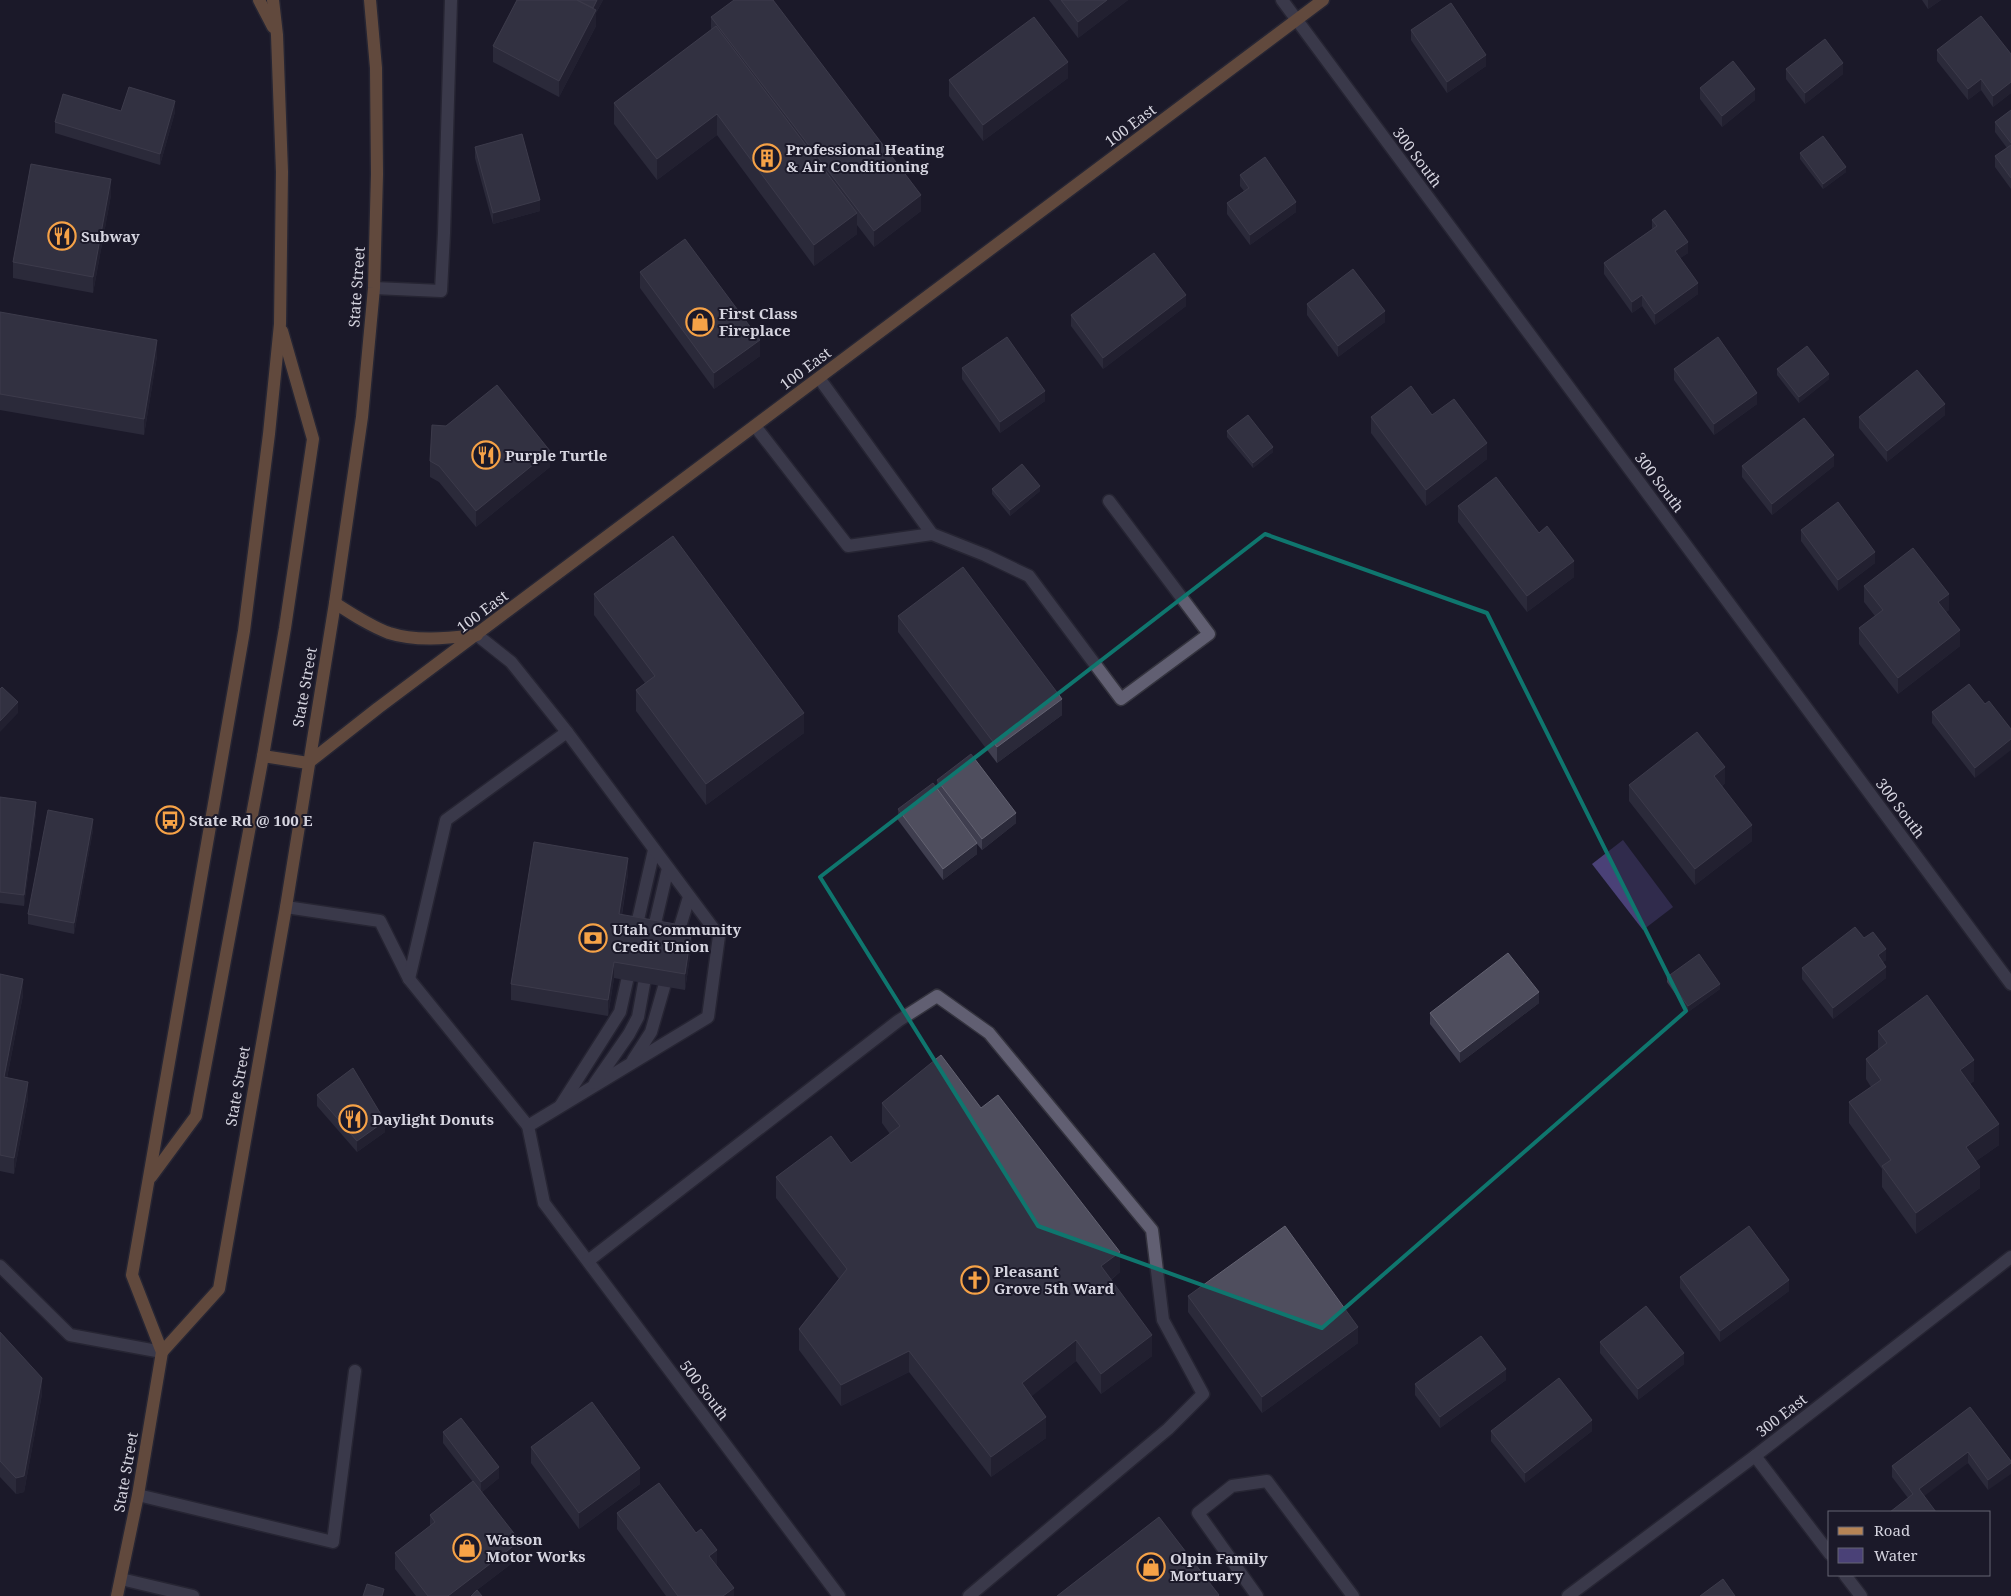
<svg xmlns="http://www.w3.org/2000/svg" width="2011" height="1596" viewBox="0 0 2011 1596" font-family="'Noto Serif',serif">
	<rect width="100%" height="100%" fill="#1b1929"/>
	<polygon fill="#4a4177" points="1623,840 1673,907 1643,930 1592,864"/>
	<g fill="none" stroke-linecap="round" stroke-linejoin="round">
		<g stroke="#34333e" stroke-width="15">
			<g id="minor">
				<polyline points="1282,0 2011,984"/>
				<polyline points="374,288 441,291 444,233 451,0"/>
				<polyline points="819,378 932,534"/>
				<polyline points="755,426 848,546 932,534 985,555 1029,576 1121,699 1209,634 1109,501"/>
				<polyline points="477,635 511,662 567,732"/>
				<polyline points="286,907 380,921 409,979 528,1126 544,1203 839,1596"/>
				<polyline points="635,933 654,850"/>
				<polyline points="652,936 668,868"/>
				<polyline points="676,940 689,897"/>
				<polyline points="409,979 446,820 567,732 719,936 708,1017 528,1126"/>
				<polyline points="633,1060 651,1032 664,987"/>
				<polyline points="595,1083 629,1034 638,1017 644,984"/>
				<polyline points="561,1105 620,1012 627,981"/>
				<polyline points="588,1261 898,1021 937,996 989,1033 1152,1230 1163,1320 1203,1394 1168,1429 969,1596"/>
				<polyline points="0,1266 70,1335 162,1352"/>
				<polyline points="1755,1456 1830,1554"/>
				<polyline points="138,1495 333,1542 355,1371"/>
				<polyline points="1845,1575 1861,1596"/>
				<polyline points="121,1579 193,1596"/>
				<polyline points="1257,1596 1198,1513 1232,1486 1267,1481 1353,1596"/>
				<polyline points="1568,1596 1755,1456 2011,1257"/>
			</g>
		</g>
		<g stroke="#34333e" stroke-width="15">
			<g id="major">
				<polyline points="259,0 273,27"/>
				<path d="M335,603C352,614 370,626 389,633C417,642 449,638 477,635"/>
				<polyline points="263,756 308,763 378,708 1323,0"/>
				<polyline points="151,1177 196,1116 263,756 285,628 313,439 282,331"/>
				<polyline points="162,1352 219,1289 286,907 335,603 362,417 374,288 377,174 376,68 370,0"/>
				<polyline points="117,1596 138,1495 162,1352 132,1275 244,631 269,434 280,324 282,172 277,35 273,0"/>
			</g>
		</g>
		<use href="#minor" stroke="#615f72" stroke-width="12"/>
		<use href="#major" stroke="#b68455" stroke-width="12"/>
	</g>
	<g fill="#3f3e4f">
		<polygon points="517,0 603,0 596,13 596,26 559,97 493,62 493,46"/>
		<polygon points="1049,0 1128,0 1078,38"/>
		<polygon points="1922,0 1941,0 1928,9"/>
		<polygon points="711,17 921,211 874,247 857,225 857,234 814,266 717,135 657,180 614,124 614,103 711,30"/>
		<polygon points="1411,30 1486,66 1447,93 1411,40"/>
		<polygon points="1937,50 2011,54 2011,93 1993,107 1981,90 1968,100 1937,61"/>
		<polygon points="1786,69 1843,74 1805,104 1786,79"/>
		<polygon points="1068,78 983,141 949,96 949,80"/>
		<polygon points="1700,88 1755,100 1722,127 1700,99"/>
		<polygon points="2011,110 2011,189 1995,167 1995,156 2007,148 1995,132 1995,122"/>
		<polygon points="121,111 175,112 160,165 55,133 55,122"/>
		<polygon points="475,147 540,211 493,224 475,158"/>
		<polygon points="1800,153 1846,172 1823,189 1800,159"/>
		<polygon points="1240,175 1296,212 1250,245 1227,214 1227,203 1244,191 1240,186"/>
		<polygon points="111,195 93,293 13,278 13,262"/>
		<polygon points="1652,220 1688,253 1680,258 1698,294 1655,325 1642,306 1632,313 1604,274 1604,263 1652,229"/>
		<polygon points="640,272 760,356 714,389 640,288"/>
		<polygon points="1307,304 1385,322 1338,357 1307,315"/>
		<polygon points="1186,306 1103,369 1071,326 1071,315"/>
		<polygon points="0,312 157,356 144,435 0,410"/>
		<polygon points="962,368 1045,401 1000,433 962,379"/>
		<polygon points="1674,369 1757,404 1714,435 1674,380"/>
		<polygon points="1777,369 1829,379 1799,403 1777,375"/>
		<polygon points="1432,415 1487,459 1426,506 1371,433 1371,417"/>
		<polygon points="1945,415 1887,462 1859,428 1859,417"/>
		<polygon points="1227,431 1273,452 1253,468 1227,437"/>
		<polygon points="430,461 550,467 476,527 439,482 430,477"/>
		<polygon points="1742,466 1834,466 1772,515 1742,477"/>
		<polygon points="992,489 1040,491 1010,516 992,494"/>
		<polygon points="1458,506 1539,533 1574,577 1527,612 1458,522"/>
		<polygon points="1801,530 1875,563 1838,591 1801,541"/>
		<polygon points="1864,586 1949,610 1946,612 1960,646 1898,694 1859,644 1859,628 1875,616 1864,602"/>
		<polygon points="594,594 804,733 706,805 636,711 636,690 645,683 594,615"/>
		<polygon points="898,616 1062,715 997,763 898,632"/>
		<polygon points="1985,704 1975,778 1932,723 1932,712"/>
		<polygon points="937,780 1016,823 982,850 977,844 977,854 943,880 898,820 898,809 937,789"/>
		<polygon points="1725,783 1722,786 1752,841 1695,885 1629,801 1629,785"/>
		<polygon points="0,797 36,813 24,906 0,903"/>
		<polygon points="93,830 74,934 28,924 28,914"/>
		<polygon points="628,874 622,915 692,943 685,990 614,978 608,1016 511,1000 511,984"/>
		<polygon points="1864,938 1886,960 1883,962 1886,978 1833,1019 1802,979 1802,968"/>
		<polygon points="0,974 23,995 7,1078 28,1098 14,1174 0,1171"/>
		<polygon points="1667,977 1720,989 1688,1012 1667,982"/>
		<polygon points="1539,1003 1460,1063 1430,1024 1430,1013"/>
		<polygon points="1878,1031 1974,1081 1970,1084 1999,1145 1976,1161 1980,1188 1916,1234 1882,1187 1882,1169 1849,1123 1849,1102 1871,1087 1866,1079 1866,1059 1878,1050"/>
		<polygon points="317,1095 385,1132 357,1152 317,1106"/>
		<polygon points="882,1103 981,1108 1120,1272 1111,1280 1152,1356 1101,1394 1076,1361 1031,1396 1046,1438 991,1477 909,1372 841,1406 799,1350 799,1329 839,1279 776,1198 776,1177 851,1163 890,1134 882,1123"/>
		<polygon points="1680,1277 1789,1291 1720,1342 1680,1288"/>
		<polygon points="1188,1296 1358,1343 1262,1413 1188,1312"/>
		<polygon points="0,1332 42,1394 24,1492 16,1494 0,1477"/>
		<polygon points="1600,1342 1684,1364 1638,1400 1600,1353"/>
		<polygon points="1506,1380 1440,1428 1415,1395 1415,1384"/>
		<polygon points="1970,1407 2011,1461 1988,1490 1968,1463 1908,1498 1892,1477 1892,1466"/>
		<polygon points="1491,1431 1592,1431 1525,1483 1491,1441"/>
		<polygon points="443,1432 499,1478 482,1492 520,1557 469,1596 416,1596 395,1569 395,1553 430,1526 430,1515 473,1482 443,1443"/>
		<polygon points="531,1447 640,1484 579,1529 531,1463"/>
		<polygon points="617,1513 696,1533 717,1566 734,1596 666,1596 617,1529"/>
	</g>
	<g fill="#2a2939">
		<polygon points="597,0 603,0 596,13 596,26 559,97 559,81"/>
		<polygon points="1107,0 1128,0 1078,38 1078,22"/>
		<polygon points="1928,0 1941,0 1928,9"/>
		<polygon points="1486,55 1486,66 1447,93 1447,82"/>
		<polygon points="1068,62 1068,78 983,141 983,125"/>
		<polygon points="1843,63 1843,74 1805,104 1805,93"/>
		<polygon points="1981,79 1981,90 1968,100 1968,89"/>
		<polygon points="2011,82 2011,93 1993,107 1993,96"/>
		<polygon points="1755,89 1755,100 1722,127 1722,116"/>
		<polygon points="175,101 175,112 160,165 160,154"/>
		<polygon points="717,114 717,135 657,180 657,159"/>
		<polygon points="1846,167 1846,172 1823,189 1823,184"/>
		<polygon points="111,179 111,195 93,293 93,277"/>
		<polygon points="921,195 921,211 874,247 874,231"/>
		<polygon points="540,200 540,211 493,224 493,213"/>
		<polygon points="1296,202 1296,212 1250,245 1250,235"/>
		<polygon points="857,213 857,234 814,266 814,245"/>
		<polygon points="1688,242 1688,253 1675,262 1675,251"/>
		<polygon points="1698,283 1698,294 1655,325 1655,314"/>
		<polygon points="1186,295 1186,306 1103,369 1103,358"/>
		<polygon points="1642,295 1642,306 1632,313 1632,302"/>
		<polygon points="1385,311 1385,322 1338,357 1338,346"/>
		<polygon points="157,340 157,356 144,435 144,419"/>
		<polygon points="760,340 760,356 714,389 714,373"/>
		<polygon points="1829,374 1829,379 1799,403 1799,397"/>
		<polygon points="1045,391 1045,401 1000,433 1000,422"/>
		<polygon points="1757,393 1757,404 1714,435 1714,424"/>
		<polygon points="1945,404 1945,415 1887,462 1887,451"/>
		<polygon points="1487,443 1487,459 1426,506 1426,490"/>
		<polygon points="1273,447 1273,452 1253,468 1253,463"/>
		<polygon points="550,451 550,467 476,527 476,511"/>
		<polygon points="1834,455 1834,466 1772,515 1772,504"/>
		<polygon points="1040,486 1040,491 1010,516 1010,510"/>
		<polygon points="1875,552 1875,563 1838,591 1838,580"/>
		<polygon points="1574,561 1574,577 1527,612 1527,596"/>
		<polygon points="1949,594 1949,610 1938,618 1938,602"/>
		<polygon points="1960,630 1960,646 1898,694 1898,678"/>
		<polygon points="1062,699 1062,715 997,763 997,747"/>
		<polygon points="18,702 18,713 0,732 0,721"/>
		<polygon points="804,713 804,733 706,805 706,784"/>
		<polygon points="2011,739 2011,750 1975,778 1975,768"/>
		<polygon points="1725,767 1725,783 1714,792 1714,776"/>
		<polygon points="36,802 36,813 24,906 24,895"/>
		<polygon points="1016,813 1016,823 982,850 982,839"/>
		<polygon points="93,819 93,830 74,934 74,923"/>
		<polygon points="1752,825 1752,841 1695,885 1695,869"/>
		<polygon points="977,843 977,854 943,880 943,869"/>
		<polygon points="628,858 628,874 619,930 619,914"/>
		<polygon points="692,927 692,943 685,990 685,974"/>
		<polygon points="1886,949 1886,960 1878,966 1878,955"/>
		<polygon points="614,962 614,978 608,1016 608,1000"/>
		<polygon points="1886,967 1886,978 1833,1019 1833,1008"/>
		<polygon points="23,979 23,995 4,1093 4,1077"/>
		<polygon points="1720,984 1720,989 1688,1012 1688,1006"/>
		<polygon points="1539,992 1539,1003 1460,1063 1460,1052"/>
		<polygon points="1974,1060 1974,1081 1960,1091 1960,1070"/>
		<polygon points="28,1082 28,1098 14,1174 14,1158"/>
		<polygon points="385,1121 385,1132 357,1152 357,1141"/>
		<polygon points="1999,1124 1999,1145 1966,1168 1966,1147"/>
		<polygon points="1980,1167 1980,1188 1916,1234 1916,1213"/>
		<polygon points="1120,1252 1120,1272 1101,1287 1101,1266"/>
		<polygon points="1789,1280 1789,1291 1720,1342 1720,1331"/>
		<polygon points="1358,1327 1358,1343 1262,1413 1262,1397"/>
		<polygon points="1152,1335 1152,1356 1101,1394 1101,1374"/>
		<polygon points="1076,1340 1076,1361 1022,1404 1022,1383"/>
		<polygon points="909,1351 909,1372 841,1406 841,1385"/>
		<polygon points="1684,1353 1684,1364 1638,1400 1638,1389"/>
		<polygon points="1506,1369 1506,1380 1440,1428 1440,1417"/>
		<polygon points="42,1378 42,1394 24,1492 16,1494 16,1478"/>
		<polygon points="1046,1417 1046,1438 991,1477 991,1457"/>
		<polygon points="1592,1420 1592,1431 1525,1483 1525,1473"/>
		<polygon points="1968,1452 1968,1463 1919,1500 1919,1489"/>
		<polygon points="2011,1463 2011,1474 1988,1490 1988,1480"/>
		<polygon points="499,1467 499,1478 481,1493 481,1482"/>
		<polygon points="640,1468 640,1484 579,1529 579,1513"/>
		<polygon points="520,1541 520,1557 469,1596 448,1596"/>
		<polygon points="717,1550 717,1566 709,1556"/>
		<polygon points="734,1588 734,1596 723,1596"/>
	</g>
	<g fill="#4f4e5e" stroke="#646372">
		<polygon points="517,0 577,0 596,10 559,81 493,46"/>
		<polygon points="577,0 597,0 593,8"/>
		<polygon points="734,0 773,0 921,195 874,231 711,17"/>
		<polygon points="1061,0 1107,0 1078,22"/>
		<polygon points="1451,3 1486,55 1447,82 1411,30"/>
		<polygon points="1981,16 2011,54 2011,82 1993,96 1981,79 1968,89 1937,50"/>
		<polygon points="1034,17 1068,62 983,125 949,80"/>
		<polygon points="716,26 857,213 814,245 717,114 657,159 614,103"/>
		<polygon points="1825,39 1843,63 1805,93 1786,69"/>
		<polygon points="1733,61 1755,89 1722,116 1700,88"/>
		<polygon points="129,87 175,101 160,154 55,122 63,94 121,111"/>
		<polygon points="2011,110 2011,143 1995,122"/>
		<polygon points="522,134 540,200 493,213 475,147"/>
		<polygon points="1823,136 1846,167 1823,184 1800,153"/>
		<polygon points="2011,145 2011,178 1995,156"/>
		<polygon points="1265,157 1296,202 1250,235 1227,203 1249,188 1240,175"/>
		<polygon points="31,164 111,179 93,277 13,262"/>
		<polygon points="1665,210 1688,242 1675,251 1698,283 1655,314 1642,295 1632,302 1604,263 1657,226 1652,220"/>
		<polygon points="685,239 760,340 714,373 640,272"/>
		<polygon points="1154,253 1186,295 1103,358 1071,315"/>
		<polygon points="1353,269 1385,311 1338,346 1307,304"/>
		<polygon points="0,312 157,340 144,419 0,394"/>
		<polygon points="1007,337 1045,391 1000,422 962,368"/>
		<polygon points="1718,337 1757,393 1714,424 1674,369"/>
		<polygon points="1807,346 1829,374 1799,397 1777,369"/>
		<polygon points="1917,370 1945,404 1887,451 1859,417"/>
		<polygon points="497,385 550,451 476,511 439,466 430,461 432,425 446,426"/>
		<polygon points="1411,386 1432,415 1454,399 1487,443 1426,490 1371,417"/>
		<polygon points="1248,415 1273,447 1253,463 1227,431"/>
		<polygon points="1804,418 1834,455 1772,504 1742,466"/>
		<polygon points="1022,464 1040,486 1010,510 992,489"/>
		<polygon points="1496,477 1539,533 1547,526 1574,561 1527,596 1458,506"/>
		<polygon points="1838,502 1875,552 1838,580 1801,530"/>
		<polygon points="673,536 804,713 706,784 636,690 655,676 594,594"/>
		<polygon points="1913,548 1949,594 1938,602 1960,630 1898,678 1859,628 1883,610 1864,586"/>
		<polygon points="963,567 1062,699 997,747 898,616"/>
		<polygon points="1969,684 1985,704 1989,701 2011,729 2011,739 1975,768 1932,712"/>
		<polygon points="2,687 18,702 0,721 0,689"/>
		<polygon points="1697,732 1725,767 1714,776 1752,825 1695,869 1629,785"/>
		<polygon points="971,754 1016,813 982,839 937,780"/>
		<polygon points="933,783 977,843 943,869 898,809"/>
		<polygon points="0,797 36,802 24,895 0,892"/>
		<polygon points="48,810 93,819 74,923 28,914"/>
		<polygon points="534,842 628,858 619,914 692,927 685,974 614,962 608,1000 511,984"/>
		<polygon points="1855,927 1864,938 1873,932 1886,949 1878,955 1886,967 1833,1008 1802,968"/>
		<polygon points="1508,953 1539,992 1460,1052 1430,1013"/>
		<polygon points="1699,954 1720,984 1688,1006 1667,977"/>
		<polygon points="0,974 23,979 4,1077 28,1082 14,1158 0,1155"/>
		<polygon points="1927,995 1974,1060 1960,1070 1999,1124 1966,1147 1980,1167 1916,1213 1882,1166 1891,1160 1849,1102 1881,1080 1866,1059 1887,1043 1878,1031"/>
		<polygon points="941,1055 981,1108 998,1095 1120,1252 1101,1266 1152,1335 1101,1374 1076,1340 1022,1383 1046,1417 991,1457 909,1351 841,1385 799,1329 847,1269 776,1177 831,1136 851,1163 900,1126 882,1103"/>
		<polygon points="353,1068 385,1121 357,1141 317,1095"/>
		<polygon points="1285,1226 1358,1327 1262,1397 1188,1296"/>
		<polygon points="1749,1226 1789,1280 1720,1331 1680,1277"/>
		<polygon points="1646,1306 1684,1353 1638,1389 1600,1342"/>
		<polygon points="0,1332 42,1378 24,1476 16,1478 0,1461"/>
		<polygon points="1481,1336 1506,1369 1440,1417 1415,1384"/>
		<polygon points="1559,1378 1592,1420 1525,1473 1491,1431"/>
		<polygon points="592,1402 640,1468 579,1513 531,1447"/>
		<polygon points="1970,1407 2011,1461 2011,1463 1988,1480 1968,1452 1919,1489 1936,1512 1890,1512 1913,1494 1892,1466"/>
		<polygon points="461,1418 499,1467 481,1482 443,1432"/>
		<polygon points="473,1481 520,1541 448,1596 428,1596 395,1553 435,1522 430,1515"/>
		<polygon points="659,1483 696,1533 701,1529 717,1550 709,1556 734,1588 723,1596 678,1596 617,1513"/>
		<polygon points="1159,1517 1219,1595 1218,1596 1057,1596"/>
		<polygon points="1723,1579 1735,1596 1700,1596"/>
		<polygon points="367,1584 384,1589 382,1596 363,1596"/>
		<polygon points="477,1590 482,1596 471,1596"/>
	</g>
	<path d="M0 0H2011V1596H0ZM1265,534L1487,613L1686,1011L1322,1328L1038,1226L820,877Z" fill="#1b1929" fill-opacity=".55" fill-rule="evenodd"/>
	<path fill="none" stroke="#0f766e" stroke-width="4" stroke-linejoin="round" d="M1265,534L1487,613L1686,1011L1322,1328L1038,1226L820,877Z"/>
	<defs>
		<g id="building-ring" transform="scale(1.4375)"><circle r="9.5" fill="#1b1929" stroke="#f6a247" stroke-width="1.5"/><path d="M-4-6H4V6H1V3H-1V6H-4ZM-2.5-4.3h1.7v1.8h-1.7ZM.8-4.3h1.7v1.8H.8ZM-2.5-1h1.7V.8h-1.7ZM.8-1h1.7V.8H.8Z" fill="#f6a247"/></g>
		<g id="restaurant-ring" transform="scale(1.4375)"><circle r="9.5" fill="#1b1929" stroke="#f6a247" stroke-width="1.5"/><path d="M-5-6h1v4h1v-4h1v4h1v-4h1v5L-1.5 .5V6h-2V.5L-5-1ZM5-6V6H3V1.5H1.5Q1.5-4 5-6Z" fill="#f6a247"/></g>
		<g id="shop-ring" transform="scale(1.4375)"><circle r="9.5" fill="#1b1929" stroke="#f6a247" stroke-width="1.5"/><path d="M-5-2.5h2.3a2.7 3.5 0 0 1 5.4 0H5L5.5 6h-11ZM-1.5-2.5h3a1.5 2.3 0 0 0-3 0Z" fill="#f6a247"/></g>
		<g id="bus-ring" transform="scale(1.4375)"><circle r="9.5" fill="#1b1929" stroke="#f6a247" stroke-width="1.5"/><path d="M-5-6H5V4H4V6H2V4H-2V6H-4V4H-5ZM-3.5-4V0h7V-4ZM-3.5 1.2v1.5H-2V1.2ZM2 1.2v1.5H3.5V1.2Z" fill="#f6a247"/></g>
		<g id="bank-ring" transform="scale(1.4375)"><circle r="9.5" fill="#1b1929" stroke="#f6a247" stroke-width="1.5"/><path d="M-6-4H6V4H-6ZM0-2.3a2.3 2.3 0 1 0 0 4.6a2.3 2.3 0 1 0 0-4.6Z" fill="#f6a247"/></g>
		<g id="church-ring" transform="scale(1.4375)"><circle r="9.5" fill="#1b1929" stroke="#f6a247" stroke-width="1.5"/><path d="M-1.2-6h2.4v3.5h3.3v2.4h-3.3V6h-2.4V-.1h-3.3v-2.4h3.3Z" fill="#f6a247"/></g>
	</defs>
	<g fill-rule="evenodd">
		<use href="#building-ring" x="767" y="158"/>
		<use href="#restaurant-ring" x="62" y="236"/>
		<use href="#shop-ring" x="700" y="322"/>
		<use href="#restaurant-ring" x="486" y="455"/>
		<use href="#bus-ring" x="170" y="820"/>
		<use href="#bank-ring" x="593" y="938"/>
		<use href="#restaurant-ring" x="353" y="1119"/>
		<use href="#church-ring" x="975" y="1280"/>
		<use href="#shop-ring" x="467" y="1548"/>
		<use href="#shop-ring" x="1151" y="1567"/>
	</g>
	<g text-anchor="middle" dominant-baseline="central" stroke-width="4" stroke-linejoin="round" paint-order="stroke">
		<g font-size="15" fill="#d5d4df" stroke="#1b1929">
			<text transform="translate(1130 125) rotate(-37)">100 East</text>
			<text transform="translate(1418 157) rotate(53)">300 South</text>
			<text transform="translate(356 287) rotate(-86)">State Street</text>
			<text transform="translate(805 368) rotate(-37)">100 East</text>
			<text transform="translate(1660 482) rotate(53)">300 South</text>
			<text transform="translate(482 611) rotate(-37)">100 East</text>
			<text transform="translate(304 687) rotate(-80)">State Street</text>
			<text transform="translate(1901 808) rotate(53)">300 South</text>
			<text transform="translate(237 1086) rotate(-80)">State Street</text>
			<text transform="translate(705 1390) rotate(53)">500 South</text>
			<text transform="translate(1781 1415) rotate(-38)">300 East</text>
			<text transform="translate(125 1472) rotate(-80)">State Street</text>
		</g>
		<g font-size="15" font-weight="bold" fill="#d5d4df" stroke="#1b1929" text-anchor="start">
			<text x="786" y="149">Professional Heating<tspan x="786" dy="17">&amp; Air Conditioning</tspan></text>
			<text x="81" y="236">Subway</text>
			<text x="719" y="313">First Class<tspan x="719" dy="17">Fireplace</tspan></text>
			<text x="505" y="455">Purple Turtle</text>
			<text x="189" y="820">State Rd @ 100 E</text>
			<text x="612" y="929">Utah Community<tspan x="612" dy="17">Credit Union</tspan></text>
			<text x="372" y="1119">Daylight Donuts</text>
			<text x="994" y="1271">Pleasant<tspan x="994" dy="17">Grove 5th Ward</tspan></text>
			<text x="486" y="1539">Watson<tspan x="486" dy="17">Motor Works</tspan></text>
			<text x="1170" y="1558">Olpin Family<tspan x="1170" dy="17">Mortuary</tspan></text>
		</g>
	</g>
	<rect x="1828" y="1511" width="162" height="65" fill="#1b1929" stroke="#656472"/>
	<rect x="1838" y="1527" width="25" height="8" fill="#b68455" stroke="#656472"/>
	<text x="1874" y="1536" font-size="15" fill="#d5d4df">Road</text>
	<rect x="1838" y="1548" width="25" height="15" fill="#4a4177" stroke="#656472"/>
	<text x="1874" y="1561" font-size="15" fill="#d5d4df">Water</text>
</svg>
